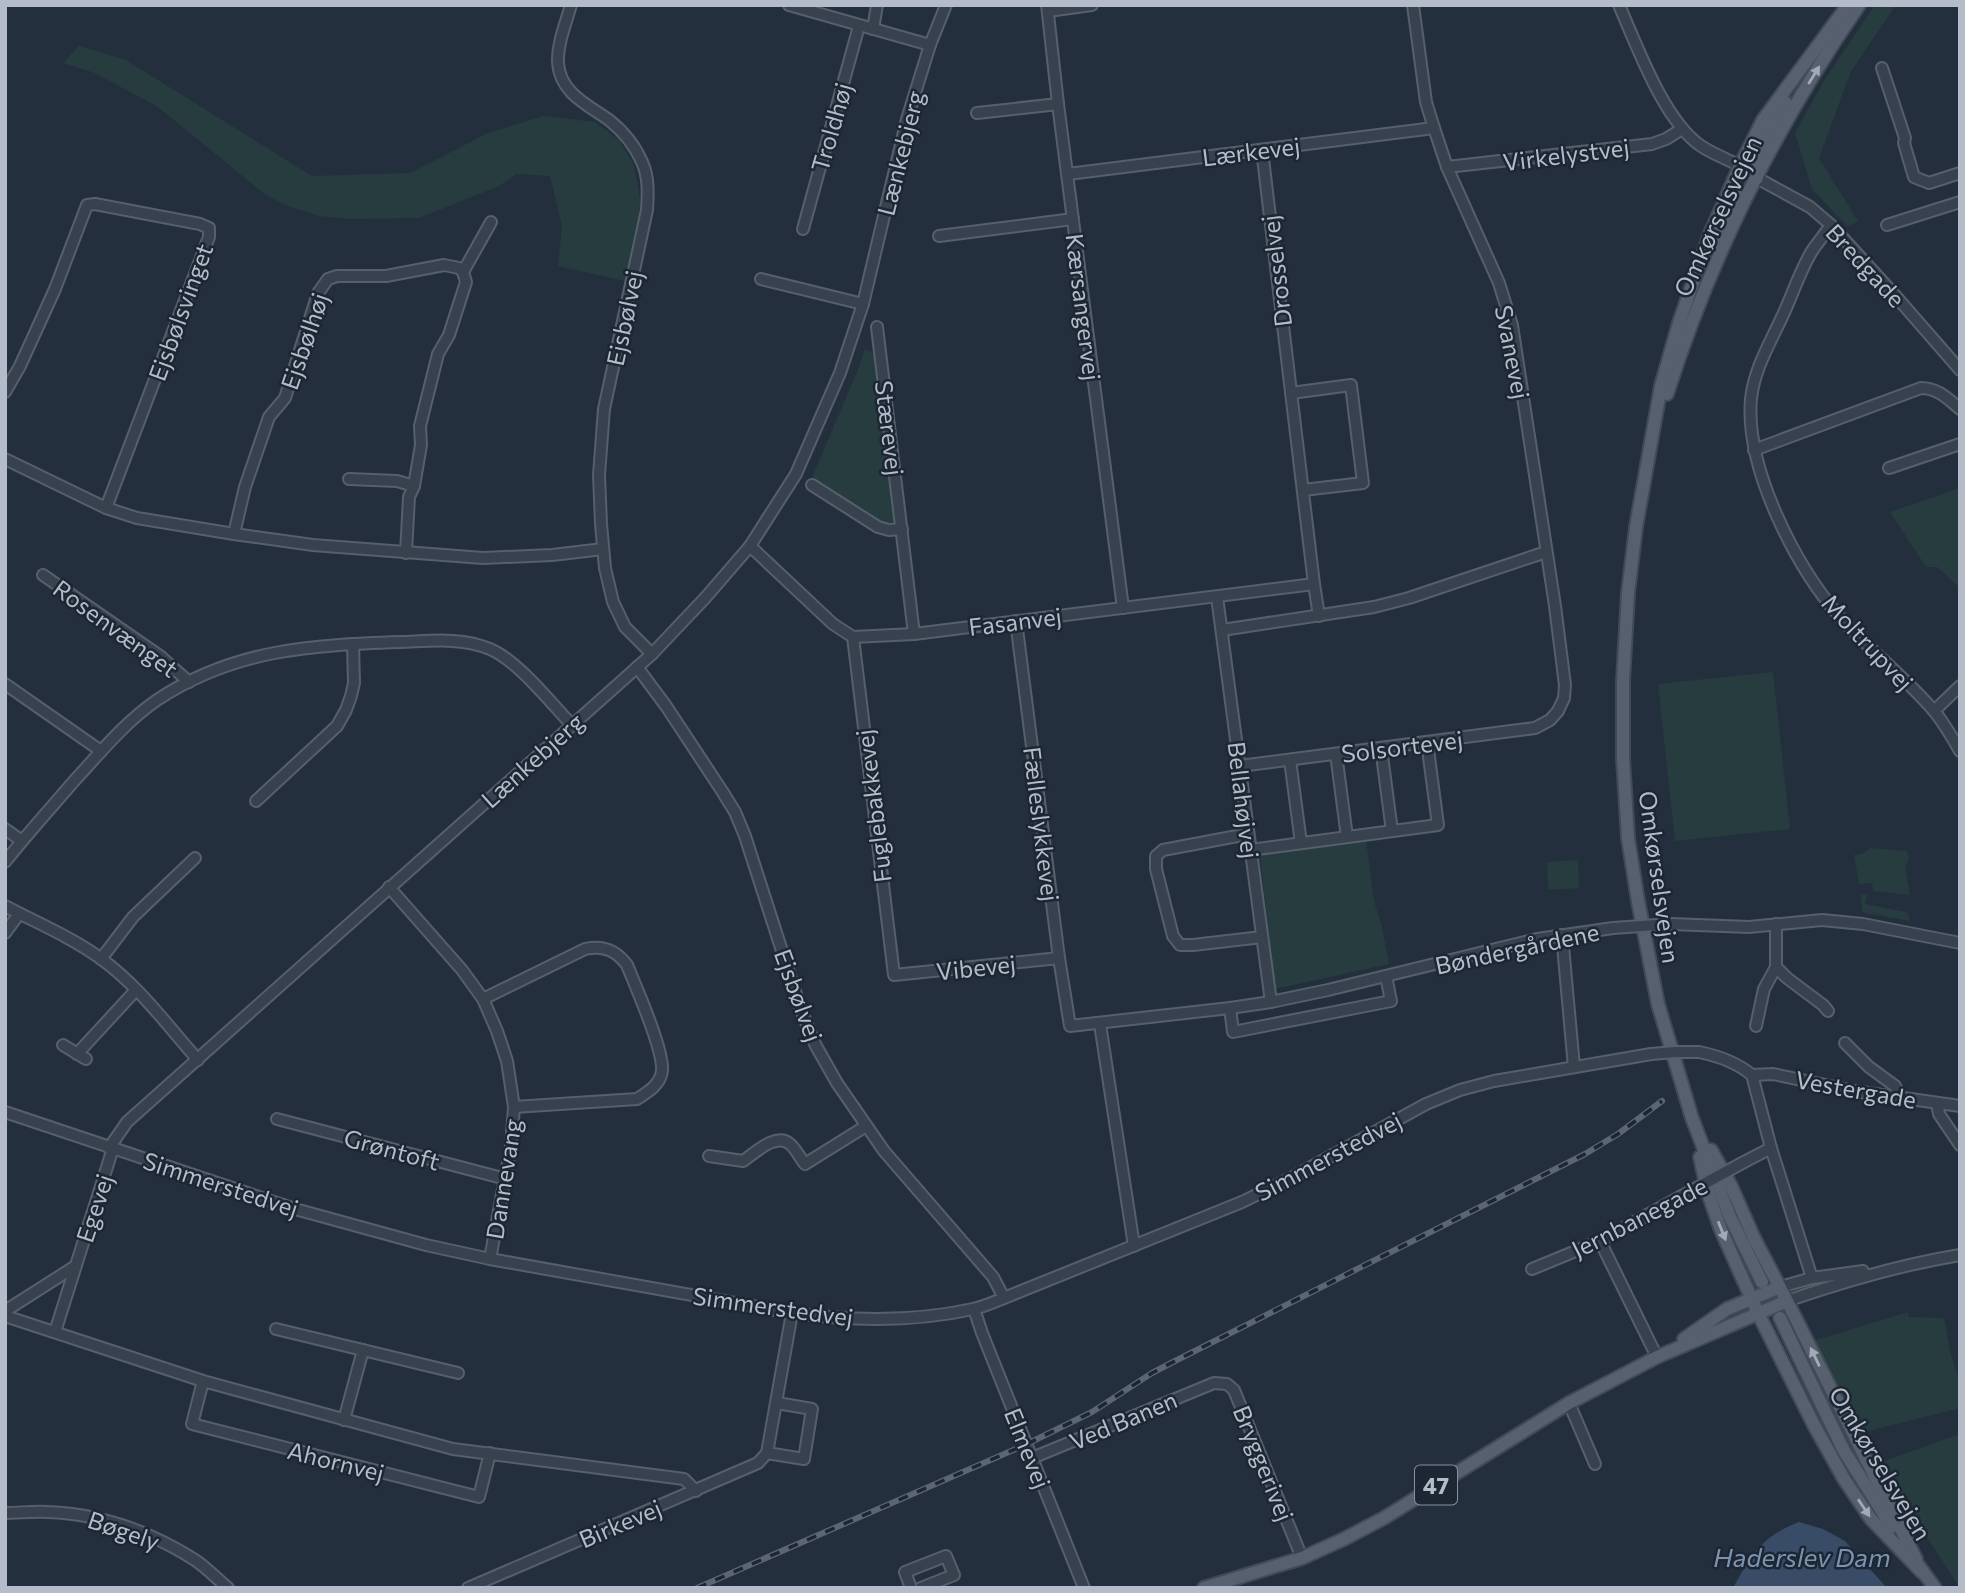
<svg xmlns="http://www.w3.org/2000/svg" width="1965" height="1593" viewBox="0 0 1965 1593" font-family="Commissioner,sans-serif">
	<rect width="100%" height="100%" fill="#242f3e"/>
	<g fill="#263c3f">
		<polygon points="1875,5 1896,5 1851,71 1819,158 1858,221 1848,227 1812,189 1795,133 1825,79"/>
		<polygon points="79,46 126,60 312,176 410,173 488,133 544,116 595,122 619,140 634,165 641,204 625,281 558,266 562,226 550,176 516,174 499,186 419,218 347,219 320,216 293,208 267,196 158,107 95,73 63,63"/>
		<polygon points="865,349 876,354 896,520 891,522 879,523 811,480 857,372"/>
		<polygon points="1960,488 1960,588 1937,567 1926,567 1890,512"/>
		<polygon points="1773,672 1790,829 1675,841 1658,684"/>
		<polygon points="1366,839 1374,901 1382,927 1389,964 1275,989 1260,856"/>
		<polygon points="1871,848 1907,851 1909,860 1905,867 1910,895 1873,891 1872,883 1859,884 1854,855 1864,853 1867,850"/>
		<polygon points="1578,860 1579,888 1548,890 1547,862"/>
		<polygon points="1867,894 1865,904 1906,912 1908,914 1910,921 1865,913 1862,911 1861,895"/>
		<polygon points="1908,1312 1909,1317 1944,1318 1950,1351 1960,1384 1960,1408 1860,1433 1813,1341"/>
		<polygon points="1960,1434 1960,1588 1879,1463"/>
	</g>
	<path fill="#394c67" d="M1799,1522L1823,1529L1845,1541L1887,1588H1733C1752,1554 1761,1537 1799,1522Z"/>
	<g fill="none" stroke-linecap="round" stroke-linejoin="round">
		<g stroke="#565f6c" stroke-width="14">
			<g id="minor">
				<path d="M571,5C566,23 557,44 558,63C560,93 588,105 609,120C623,131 635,146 642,162C649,177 648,194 647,210L604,409L599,475L601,524L605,568L613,602L625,627L652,654"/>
				<polyline points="789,5 930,45"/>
				<polyline points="1047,5 1058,104 1123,608"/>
				<path d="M1619,5C1637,46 1664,121 1701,146C1713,154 1727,159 1740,166"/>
				<polyline points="1048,11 1092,5"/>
				<polyline points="873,29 877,5"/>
				<polyline points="1882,68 1905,138 1904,143 1914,177 1929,183 1960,173"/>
				<polyline points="977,113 1058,104"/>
				<polyline points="1262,150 1314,584 1319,616"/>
				<polyline points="1447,167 1652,144 1666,139 1682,129"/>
				<polyline points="1068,174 1434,128"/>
				<polyline points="1757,178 1810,207 1831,225 1893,293 1960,370"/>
				<path d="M1831,225C1825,234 1818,242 1812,251C1799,272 1792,297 1781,319C1769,345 1754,370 1751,399C1745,468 1795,565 1839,616C1869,650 1905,677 1934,711C1944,723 1952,737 1960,751"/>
				<polyline points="1887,225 1960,202"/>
				<polyline points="803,229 859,26"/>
				<polyline points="939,236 1073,219"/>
				<polyline points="463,272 491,222"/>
				<polyline points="761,279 863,304"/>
				<polyline points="877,327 914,634"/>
				<polyline points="5,392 20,366 55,289 87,205 95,204 200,224 209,228 209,237 106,508"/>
				<polyline points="1291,393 1351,385 1363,483 1303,490"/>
				<path d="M1754,450L1921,388C1938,388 1948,399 1960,409"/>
				<polyline points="5,459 106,508 137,518 234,534 313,545 483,558 552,555 603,549"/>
				<polyline points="1889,468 1960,444"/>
				<polyline points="349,479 397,481 414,486"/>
				<polyline points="812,485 878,527 889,530 902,529"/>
				<polyline points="234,534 245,487 269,417 285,398 318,293 328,279 337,276 386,276 444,265 459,268 463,272 466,282 449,335 438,354 420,426 421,445 414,486 409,497 406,553"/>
				<polyline points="750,546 833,624 853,637 914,634 1314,584"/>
				<polyline points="43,575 160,656 189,682"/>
				<polyline points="1217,597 1271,1002"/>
				<polyline points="1016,621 1059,958 1070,1026 1230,1008 1271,1002 1328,990 1537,939 1613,928"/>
				<polyline points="1222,630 1374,607 1409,598 1546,552"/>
				<polyline points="853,637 894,975 1059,958"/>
				<polyline points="637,667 666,706 722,791 735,812 745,836 801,1010 816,1046 837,1083 884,1151 993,1277 1004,1298"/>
				<polyline points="5,684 101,751"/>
				<polyline points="1934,711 1960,686"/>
				<polyline points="1381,748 1392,831"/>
				<polyline points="1336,754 1347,837"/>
				<polyline points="1290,760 1301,843"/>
				<polyline points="1240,766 1535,728 1550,720 1558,711 1564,698 1565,685 1555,606 1512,325 1499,283 1447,167 1434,128 1426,102 1413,5"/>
				<polyline points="256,801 337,726 346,710 351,696 354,683 353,644"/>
				<polyline points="5,829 22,841"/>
				<polyline points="1248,834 1163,850 1156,856 1156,869 1173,936 1180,945 1193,945 1262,937"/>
				<polyline points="1250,850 1438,825 1427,742"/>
				<path d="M5,862C27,834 51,808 74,781C100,753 125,722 157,700C234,649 312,645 401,642C431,641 461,637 490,649C518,661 550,702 571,724"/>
				<polyline points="389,887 462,970 483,999 497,1031 507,1061 514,1107 511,1146 490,1259"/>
				<path d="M5,906C37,923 71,937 100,958C138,985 167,1025 198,1060"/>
				<polyline points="1671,924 1749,927 1822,920 1863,924 1960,943"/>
				<polyline points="5,933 19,914"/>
				<polyline points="1562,935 1574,1067"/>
				<polyline points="101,959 133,917 195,858"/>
				<polyline points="1776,967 1787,978 1823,1005 1828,1011"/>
				<path d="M483,999L585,949C603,945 616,950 627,965C636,987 664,1050 662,1071C660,1085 648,1092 637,1099L514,1107"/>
				<polyline points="1230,1008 1233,1032 1391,1001 1386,976"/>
				<polyline points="1100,1024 1134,1246"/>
				<polyline points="1756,1026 1764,989 1776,967 1776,924"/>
				<polyline points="1845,1043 1869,1067 1895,1086 1902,1099"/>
				<polyline points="63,1045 86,1059"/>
				<path d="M1699,1052C1719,1056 1736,1062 1752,1075L1771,1148L1812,1278"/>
				<polyline points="77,1054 136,990"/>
				<polyline points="1752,1075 1773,1074 1854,1091 1960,1106"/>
				<polyline points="1937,1103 1939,1114 1960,1145"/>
				<path d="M5,1112L295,1209L426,1245L490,1259L792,1313C852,1321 914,1322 973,1309C983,1307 994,1302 1004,1298L1242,1202L1293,1177L1426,1104L1460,1090L1494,1081L1651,1054"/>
				<polyline points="277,1119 506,1179"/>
				<polyline points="109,1148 127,1122 652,654 706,597 750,546 796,474 840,373 863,304 907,119 930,45 946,5"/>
				<path d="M709,1156L743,1161C755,1153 776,1132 790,1144C796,1149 800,1158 805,1164L866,1126"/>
				<polyline points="1744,1162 1771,1148"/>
				<polyline points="1600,1241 1657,1357"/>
				<polyline points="1532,1269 1600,1241 1680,1197"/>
				<polyline points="1780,1287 1812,1278 1863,1271"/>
				<path d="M1787,1301C1845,1281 1899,1265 1960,1255"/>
				<polyline points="974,1309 982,1333 1084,1588"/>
				<polyline points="5,1311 74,1267"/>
				<polyline points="5,1316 203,1381 453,1449 684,1479 696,1491"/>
				<polyline points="276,1329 458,1373"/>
				<polyline points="55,1332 113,1148"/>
				<polyline points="203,1381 192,1424 479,1497 490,1453"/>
				<polyline points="1569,1403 1595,1464"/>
				<polyline points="344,1420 363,1350"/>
				<polyline points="767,1453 804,1459 812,1409 777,1403"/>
				<polyline points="1032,1458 1214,1383 1227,1384 1234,1390 1302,1558"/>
				<path d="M5,1513C19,1513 34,1511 48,1512C101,1514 151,1532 195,1560C207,1568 217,1579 228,1588"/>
				<polyline points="468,1588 758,1463 767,1453 792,1313"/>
				<polyline points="911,1588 905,1572 946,1556 954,1575 921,1588"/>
			</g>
		</g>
		<g stroke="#414a57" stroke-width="16">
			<g id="major">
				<polyline points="1757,178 1755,162 1758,150 1785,102"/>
				<polyline points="1717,242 1736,194"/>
				<path d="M1667,394C1711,256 1777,124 1859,5"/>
				<polyline points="1711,1150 1731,1186 1754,1238 1787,1301 1916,1559"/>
				<polyline points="1700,1157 1708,1193 1721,1230 1758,1313 1814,1425 1844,1479 1871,1519 1922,1572"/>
				<polyline points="1762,1282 1730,1217 1692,1118 1658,1004 1638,901 1628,838 1623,759 1623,681 1628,593 1636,527 1661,386 1679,323 1710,234 1740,166 1763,120 1848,5"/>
				<polyline points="1780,1318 1844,1451 1892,1527"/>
				<polyline points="1684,1339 1727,1309 1780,1287"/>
				<polyline points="1918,1565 1935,1588"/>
				<polyline points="1204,1588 1302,1558 1344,1539 1384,1518 1569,1403 1657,1357 1787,1301"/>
			</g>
		</g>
		<use href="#minor" stroke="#38414e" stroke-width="10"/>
		<use href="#major" stroke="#56606e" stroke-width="12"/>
		<g stroke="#5a6575" stroke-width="6">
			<polyline id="rail" points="697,1588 1027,1444 1092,1412 1152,1373 1175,1361 1585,1154 1618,1134 1662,1101"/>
		</g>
		<use href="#rail" stroke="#1d2633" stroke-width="3.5" stroke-dasharray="10" stroke-linecap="butt"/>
		<g stroke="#565f6c" stroke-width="14" stroke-linecap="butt">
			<g id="minor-bridge">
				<polyline points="1613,928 1671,924"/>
				<polyline points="1651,1054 1675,1052 1699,1052"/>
				<polyline points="1680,1197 1744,1162"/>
			</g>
		</g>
		<use href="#minor-bridge" stroke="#38414e" stroke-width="10"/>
	</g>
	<defs><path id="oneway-solid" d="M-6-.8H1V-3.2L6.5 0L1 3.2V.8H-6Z" transform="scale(1.75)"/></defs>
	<g fill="#a1aab7">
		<use href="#oneway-solid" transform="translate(1814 75) rotate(-58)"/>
		<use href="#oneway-solid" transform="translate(1722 1231) rotate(68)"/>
		<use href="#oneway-solid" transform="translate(1815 1357) rotate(-116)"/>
		<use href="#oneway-solid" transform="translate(1864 1508) rotate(56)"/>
	</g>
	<g text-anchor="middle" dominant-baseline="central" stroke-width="5" stroke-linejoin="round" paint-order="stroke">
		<rect fill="#1d2633" stroke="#878f9c" stroke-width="2" x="1415" y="1465.5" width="42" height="39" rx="5"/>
		<g font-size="23" font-weight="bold" fill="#b4bcc9">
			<text x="1436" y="1485">47</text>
		</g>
		<g font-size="24" fill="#b4bcc9" stroke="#1d2633">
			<text transform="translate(831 127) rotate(-74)">Troldhøj</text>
			<text transform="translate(1251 151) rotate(-7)">Lærkevej</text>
			<text transform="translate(900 153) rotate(-76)">Lænkebjerg</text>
			<text transform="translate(1566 154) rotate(-7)">Virkelystvej</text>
			<text transform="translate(1717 216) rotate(-65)">Omkørselsvejen</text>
			<text transform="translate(1866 265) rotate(47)">Bredgade</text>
			<text transform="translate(1276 271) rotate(-97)">Drosselvej</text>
			<text transform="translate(1084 307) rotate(83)">Kærsangervej</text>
			<text transform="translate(180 312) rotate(-70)">Ejsbølsvinget</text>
			<text transform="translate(624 318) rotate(-78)">Ejsbølvej</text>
			<text transform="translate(304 341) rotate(-71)">Ejsbølhøj</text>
			<text transform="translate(1513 352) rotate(79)">Svanevej</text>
			<text transform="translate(890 428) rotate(83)">Stærevej</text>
			<text transform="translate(1015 621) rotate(-7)">Fasanvej</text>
			<text transform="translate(116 628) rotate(36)">Rosenvænget</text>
			<text transform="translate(1868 642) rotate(47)">Moltrupvej</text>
			<text transform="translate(1402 746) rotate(-7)">Solsortevej</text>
			<text transform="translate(532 760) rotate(-42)">Lænkebjerg</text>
			<text transform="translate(1244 800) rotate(83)">Bellahøjvej</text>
			<text transform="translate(873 806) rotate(-97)">Fuglebakkevej</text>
			<text transform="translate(1042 824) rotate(83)">Fælleslykkevej</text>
			<text transform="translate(1660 877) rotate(82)">Omkørselsvejen</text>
			<text transform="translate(1517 948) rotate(-12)">Bøndergårdene</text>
			<text transform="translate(976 967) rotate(-6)">Vibevej</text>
			<text transform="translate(799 995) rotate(70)">Ejsbølvej</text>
			<text transform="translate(1856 1089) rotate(10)">Vestergade</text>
			<text transform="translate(392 1149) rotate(15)">Grøntoft</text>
			<text transform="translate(1328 1156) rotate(-28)">Simmerstedvej</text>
			<text transform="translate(503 1179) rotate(-81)">Dannevang</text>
			<text transform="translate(221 1184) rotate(18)">Simmerstedvej</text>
			<text transform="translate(94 1208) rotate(-72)">Egevej</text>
			<text transform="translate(1639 1217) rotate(-27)">Jernbanegade</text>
			<text transform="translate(773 1306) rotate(8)">Simmerstedvej</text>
			<text transform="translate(1123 1420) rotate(-23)">Ved Banen</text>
			<text transform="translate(1028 1448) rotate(68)">Elmevej</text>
			<text transform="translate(336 1461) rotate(14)">Ahornvej</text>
			<text transform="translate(1264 1463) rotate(68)">Bryggerivej</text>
			<text transform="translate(1881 1463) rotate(59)">Omkørselsvejen</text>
			<text transform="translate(620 1523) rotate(-23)">Birkevej</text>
			<text transform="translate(124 1530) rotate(19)">Bøgely</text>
		</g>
		<g font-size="26" font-style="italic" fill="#7c92b1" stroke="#1d2633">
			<text x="1802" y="1556">Haderslev Dam</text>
		</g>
	</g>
	<rect width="1965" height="1593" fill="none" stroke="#b4bcc9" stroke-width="14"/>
</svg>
